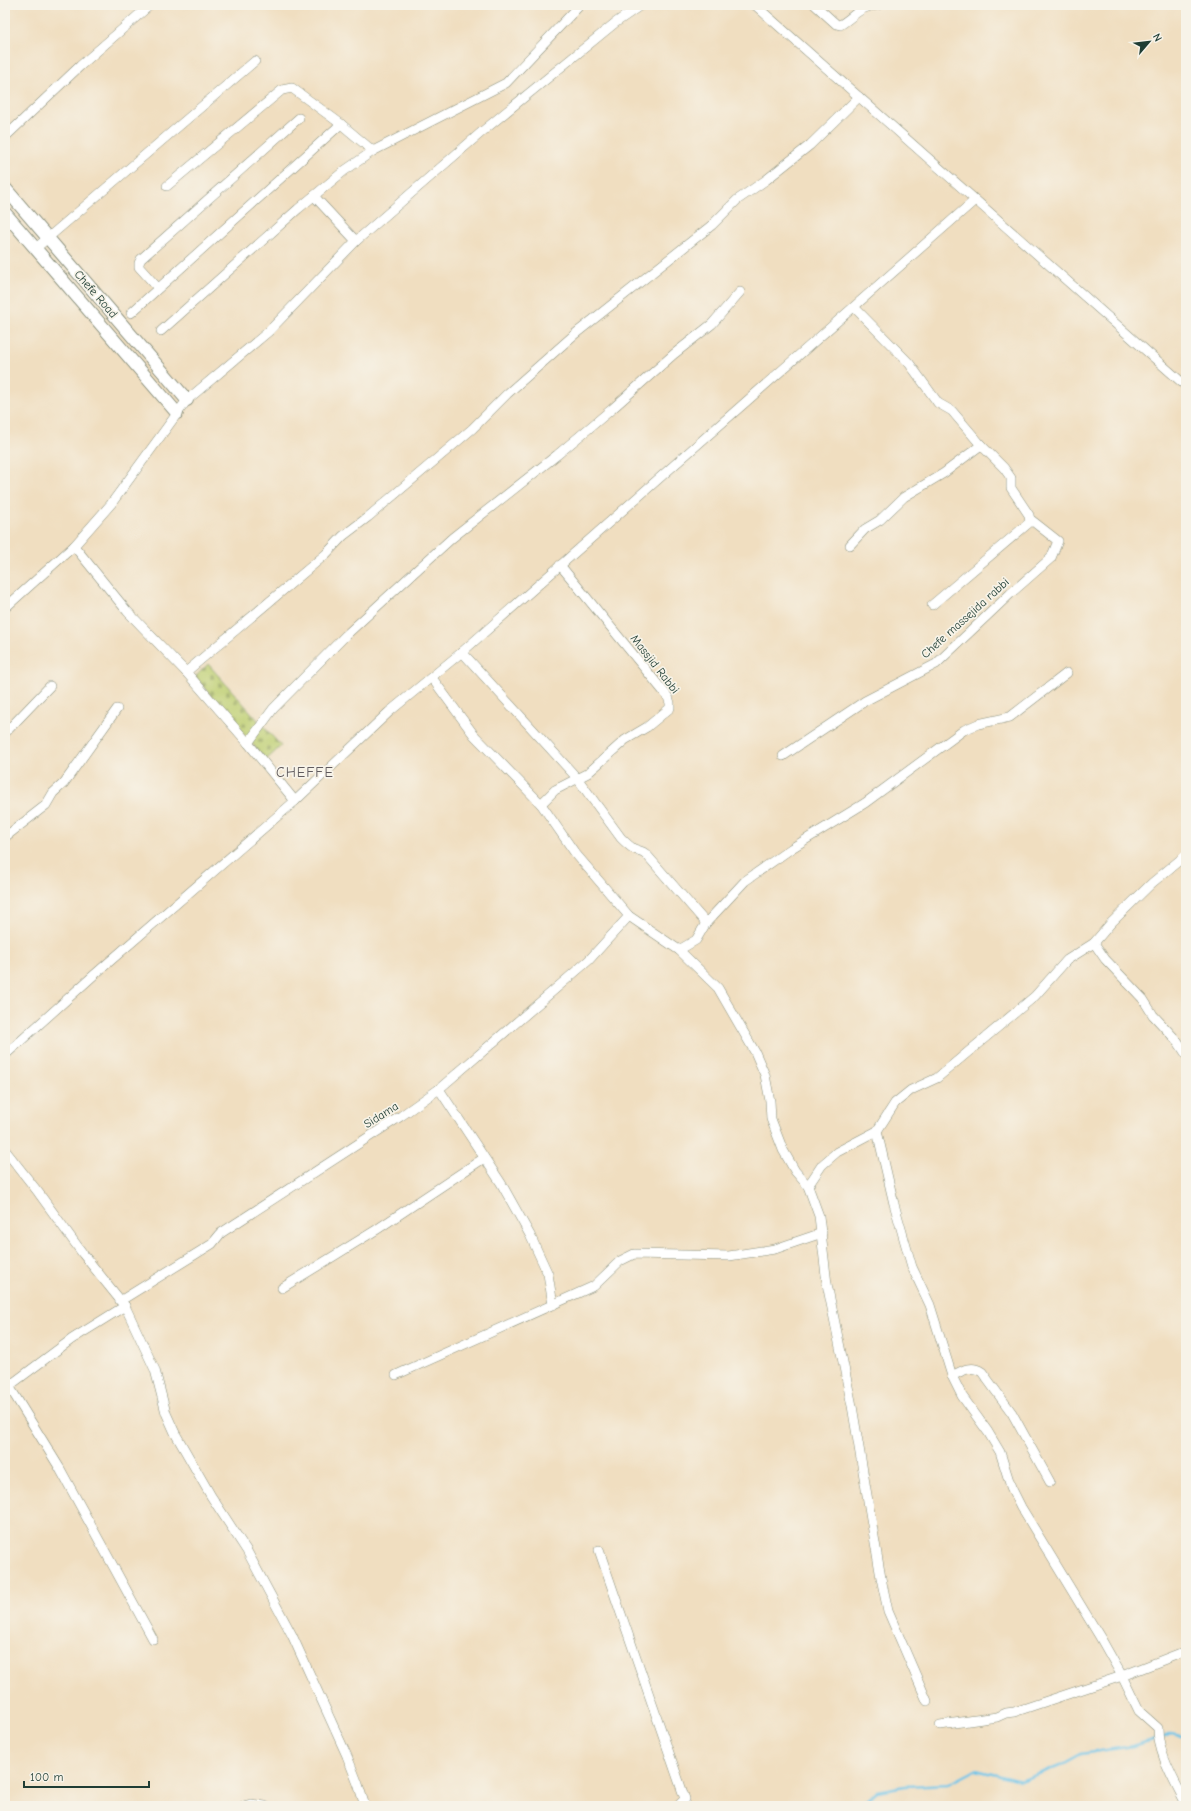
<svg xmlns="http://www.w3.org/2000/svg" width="1191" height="1811" viewBox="0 0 1191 1811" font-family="'Comic Neue',sans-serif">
	<defs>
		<pattern id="cemetery-stones" width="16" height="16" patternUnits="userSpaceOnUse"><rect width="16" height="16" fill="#becf71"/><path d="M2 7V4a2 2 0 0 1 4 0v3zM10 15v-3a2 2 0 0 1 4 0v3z" fill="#9aa95e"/></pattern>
	</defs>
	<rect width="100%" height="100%" fill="#f7f3e8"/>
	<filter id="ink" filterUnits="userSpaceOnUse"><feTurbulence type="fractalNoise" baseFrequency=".025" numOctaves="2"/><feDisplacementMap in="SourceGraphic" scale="8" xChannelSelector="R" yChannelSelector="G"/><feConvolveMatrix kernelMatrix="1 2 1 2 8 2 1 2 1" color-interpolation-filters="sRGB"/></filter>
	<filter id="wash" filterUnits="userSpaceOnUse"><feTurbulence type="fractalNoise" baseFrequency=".012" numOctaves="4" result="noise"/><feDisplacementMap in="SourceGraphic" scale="16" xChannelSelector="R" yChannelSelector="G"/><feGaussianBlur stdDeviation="0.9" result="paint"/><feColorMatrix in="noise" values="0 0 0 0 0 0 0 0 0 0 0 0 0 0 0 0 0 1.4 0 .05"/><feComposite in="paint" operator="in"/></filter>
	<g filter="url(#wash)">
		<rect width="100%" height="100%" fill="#f0dec0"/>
		<polygon fill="url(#cemetery-stones)" stroke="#6e8652" points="208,664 281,746 266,760 195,677"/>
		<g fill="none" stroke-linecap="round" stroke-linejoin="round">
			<g stroke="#6cc4e9" stroke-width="2.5">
				<polyline points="1161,1738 1172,1734 1186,1737"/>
				<polyline points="859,1806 877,1791 905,1786 949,1784 976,1770 1021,1781 1061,1765 1081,1754 1133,1746 1157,1739"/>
			</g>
		</g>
	</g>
	<g filter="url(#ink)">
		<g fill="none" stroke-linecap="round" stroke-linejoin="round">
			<g stroke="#888e7a" stroke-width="10">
				<g id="minor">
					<polyline points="755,5 1186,386"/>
					<path d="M815,5L836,24L840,25C854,17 859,6 878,5"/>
					<polyline points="5,137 80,66 150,5"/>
					<polyline points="167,186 282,90 292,88 341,124 373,151"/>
					<polyline points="314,196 356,241"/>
					<polyline points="36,248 255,61"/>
					<polyline points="158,288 139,267 139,263 141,259 299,118"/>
					<polyline points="854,307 909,363 938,403 952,411 981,445 1004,468 1011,478 1011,488 1029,515 1030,522 932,605"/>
					<polyline points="131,313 341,124"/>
					<polyline points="161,331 298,209 344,171 373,151 506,83 580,5"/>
					<polyline points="850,545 865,529 880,520 904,497 944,473 981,445"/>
					<polyline points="74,546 127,611 186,672 248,743 295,801"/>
					<polyline points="5,608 74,546 111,504 187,400 268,332 356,241 484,130 615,23 641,5"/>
					<path d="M462,652L577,778L621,838C625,842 629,846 634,849C639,851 642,850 646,854L706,923"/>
					<polyline points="186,672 326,554 343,536 368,517 472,429 507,394 575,334 712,225 737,200 766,180 810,145 859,97"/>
					<polyline points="432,678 474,735 541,804 575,853 629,916 679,950 718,988 755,1052 765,1075 770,1101 771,1119 783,1150 795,1171 808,1186 819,1216 827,1284 852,1406 881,1578 888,1611 927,1701"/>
					<polyline points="5,733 50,686"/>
					<polyline points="248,743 273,709 346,635 419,568 452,538 557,455 612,409 674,354 712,324 740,292"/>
					<polyline points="783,756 865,701 936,664 1010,594 1051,558 1058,541 1030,519"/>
					<polyline points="541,804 555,790 588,773 625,740 647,727 670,708 670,703 668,697 560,565"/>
					<polyline points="5,837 46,805 53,793 64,783 117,709"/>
					<polyline points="1094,943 1105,959 1143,999 1153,1015 1178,1042 1186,1054"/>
					<polyline points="679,950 696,940 706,923 745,881 792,848 865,803 964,730 978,724 1010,717 1067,673"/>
					<polyline points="5,1055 94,975 295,801 389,712 462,652 975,200"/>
					<polyline points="439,1089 501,1183 530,1235 548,1274 553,1305"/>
					<path d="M877,1131L894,1204L912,1267L930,1305L952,1376L962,1396L988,1432L1000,1452L1011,1487L1021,1507L1100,1637L1122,1676L1139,1711L1158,1728C1158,1755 1175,1781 1186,1804"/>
					<polyline points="5,1150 38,1192 83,1254 125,1306 155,1370 166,1413 175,1433 211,1496 247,1551 292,1635 347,1756 358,1784 365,1806"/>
					<polyline points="808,1186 822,1165 837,1152 877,1131 895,1103 911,1090 937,1078 1035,996 1067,960 1094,943 1111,923 1152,883 1186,855"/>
					<polyline points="282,1288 376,1230 484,1158"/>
					<polyline points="120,1301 212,1244 221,1233 401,1116 439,1089 589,960 629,916"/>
					<polyline points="396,1375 594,1286 620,1261 634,1254 729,1256 775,1249 822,1233"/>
					<path d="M952,1376C963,1370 971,1365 982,1372L1012,1413L1050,1482"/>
					<polyline points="9,1386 59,1467 153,1639"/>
					<polyline points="5,1389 72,1339 125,1306"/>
					<polyline points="599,1550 685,1799 678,1806"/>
					<polyline points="940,1725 997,1717 1006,1713 1014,1712 1122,1676 1186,1651"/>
					<polyline points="243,1806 251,1804 265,1806"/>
				</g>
			</g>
			<g stroke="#888e7a" stroke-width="14">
				<g id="tertiary">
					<polyline points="5,188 187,400"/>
					<polyline points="5,213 177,413"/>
				</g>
			</g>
			<use href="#minor" stroke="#fff" stroke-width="9"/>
			<use href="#tertiary" stroke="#fff" stroke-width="12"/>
		</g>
	</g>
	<g text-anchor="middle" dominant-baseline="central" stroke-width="3.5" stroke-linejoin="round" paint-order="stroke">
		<g font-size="12" fill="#1f3d34" stroke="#f7f3e8">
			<text transform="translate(96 294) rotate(49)">Chefe Road</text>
			<text transform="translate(965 618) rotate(-42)">Chefe massejida rabbi</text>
			<text transform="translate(655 664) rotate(52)">Massjid Rabbi</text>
			<text transform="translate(381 1115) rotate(-32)">Sidama</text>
		</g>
		<g font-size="14" letter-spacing="1" fill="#605b5e" stroke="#f7f3e8">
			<text x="305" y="772">CHEFFE</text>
		</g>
	</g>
	<rect width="1191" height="1811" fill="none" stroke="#f7f3e8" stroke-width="20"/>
	<g transform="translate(1149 42) rotate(62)" stroke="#f7f3e8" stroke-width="3" paint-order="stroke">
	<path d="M0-3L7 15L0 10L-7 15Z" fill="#1f3d34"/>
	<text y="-6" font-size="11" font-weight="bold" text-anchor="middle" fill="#1f3d34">N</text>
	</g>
	<path d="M24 1781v6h125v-6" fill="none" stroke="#1f3d34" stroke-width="2"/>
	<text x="30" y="1781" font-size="12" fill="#1f3d34" stroke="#f7f3e8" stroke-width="3" paint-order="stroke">100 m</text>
</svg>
